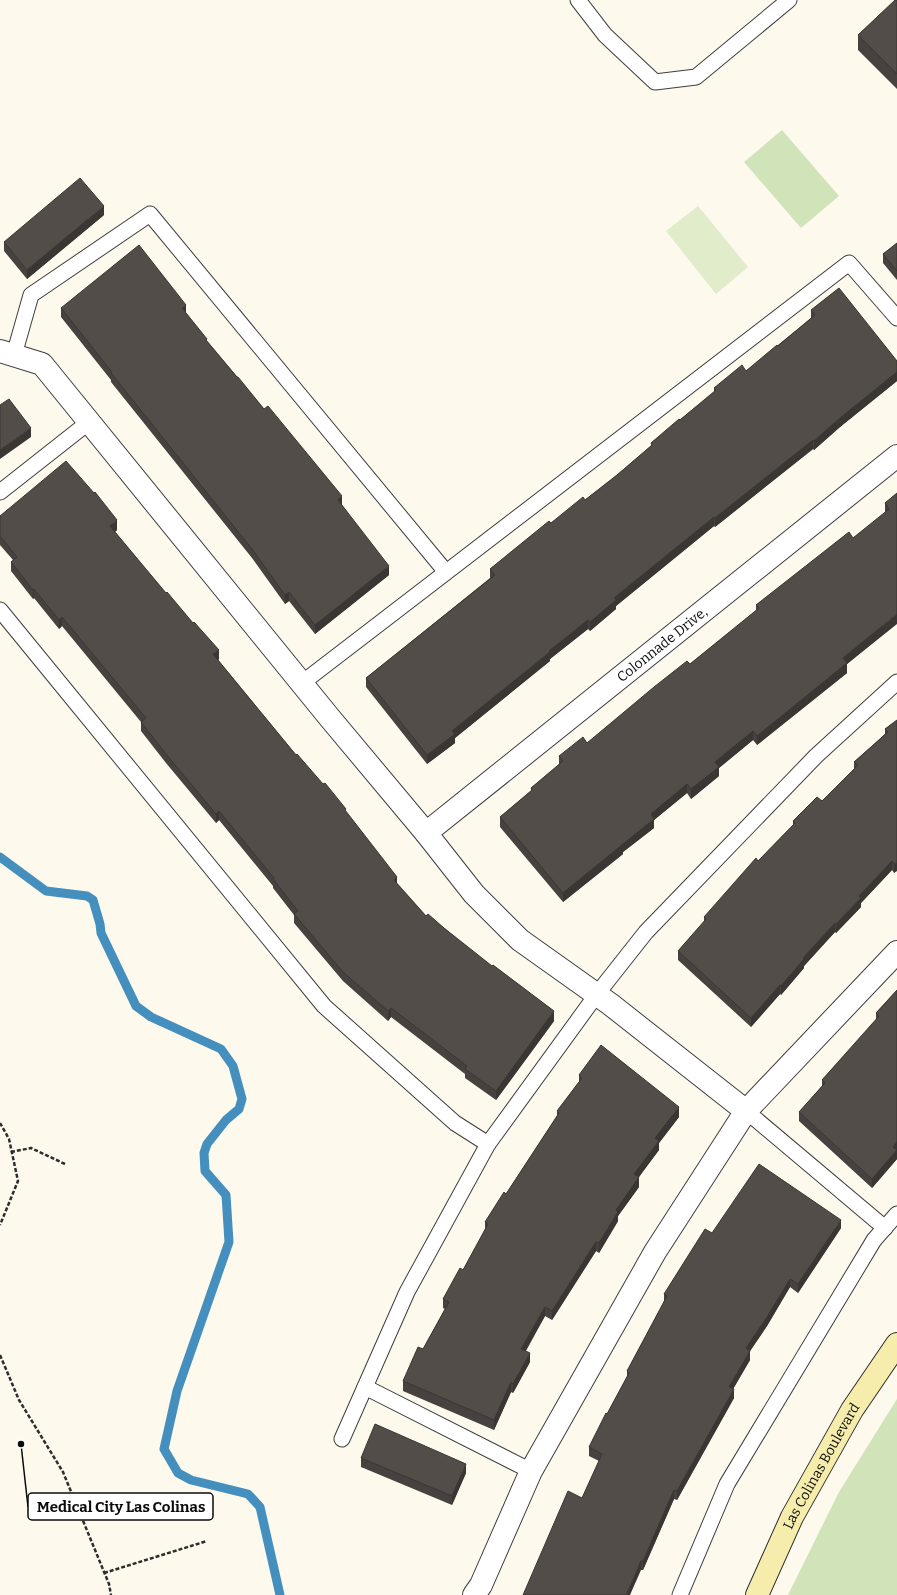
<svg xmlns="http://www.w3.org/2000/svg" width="897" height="1595" viewBox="0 0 897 1595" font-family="Bitter,serif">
	<rect width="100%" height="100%" fill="#fdf9ec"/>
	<g fill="#d0e3b9">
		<polygon points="782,130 839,196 801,228 744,162"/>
		<polygon points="897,1399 897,1595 788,1595 839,1492"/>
	</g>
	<polygon fill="#e0ecca" points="698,206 748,267 716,294 666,231"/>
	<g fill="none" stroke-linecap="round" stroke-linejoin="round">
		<polyline stroke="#448fbe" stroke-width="9" points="0,857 46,891 87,896 93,900 100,924 101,933 136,1006 151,1017 221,1049 233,1066 242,1099 239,1109 226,1120 207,1144 204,1153 205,1171 226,1195 229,1242 177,1391 164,1449 178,1473 191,1480 248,1494 260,1507 280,1595"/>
		<g stroke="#3e3e3e" stroke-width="17">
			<g id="service">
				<polyline points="578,0 605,35 655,82 696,77 789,0"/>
				<polyline points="14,355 31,295 150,214 446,572"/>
				<polyline points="0,492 89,422"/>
				<polyline points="0,610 324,1006 455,1123 488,1144"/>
				<polyline points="302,683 849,263 897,318"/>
				<polyline points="746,1111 885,1228"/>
				<polyline points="365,1387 531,1471"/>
				<polyline points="342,1439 407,1292 488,1144 597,994 646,932 816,756 897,682"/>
				<polyline points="680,1595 727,1484 874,1240 897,1214"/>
			</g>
		</g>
		<g stroke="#3e3e3e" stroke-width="24">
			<g id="minor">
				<polyline points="0,351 42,364 329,717 426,833 474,894 520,940 610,1004 746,1111 897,952"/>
				<path id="s1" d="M426,833L897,456"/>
				<polyline points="474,1595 481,1585 531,1471 655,1252 746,1111"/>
			</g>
		</g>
		<g stroke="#2d2d2d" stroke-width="24">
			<g id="secondary">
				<path id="s2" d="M757,1595L792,1517L852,1410L897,1344"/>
			</g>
		</g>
		<g stroke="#2d2d2d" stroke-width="2.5" stroke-dasharray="4 2" stroke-linecap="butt">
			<polyline points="0,1123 9,1139 18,1181 0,1225"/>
			<polyline points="11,1152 31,1148 65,1164"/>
			<polyline points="0,1355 19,1400 63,1472 109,1584 111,1595"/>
			<polyline points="104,1573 207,1541"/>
		</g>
		<use href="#service" stroke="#fff" stroke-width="15"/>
		<use href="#minor" stroke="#fff" stroke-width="22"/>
		<use href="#secondary" stroke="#f6edad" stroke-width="22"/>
	</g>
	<g fill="#47423f">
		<polygon points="897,0 897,89 858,50 858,35"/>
		<polygon points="104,215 27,279 4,251 4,242"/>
		<polygon points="897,243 897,280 883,263 883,254"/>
		<polygon points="61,308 186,313 207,341 264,409 342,505 389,575 315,634 289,601 285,604 252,558 111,382 111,380 61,317"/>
		<polygon points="811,310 897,361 897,381 840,427 814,450 813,449 715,527 714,526 616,606 616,609 590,631 588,629 550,659 550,661 455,738 455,743 427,764 366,687 366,678 490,578 490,569 551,523 585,500 617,475 651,446 651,443 714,392 714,388 746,371 811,318"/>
		<polygon points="94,493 117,530 115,532 219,659 218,660 296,755 346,813 397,884 426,916 444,928 554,1021 496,1100 465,1078 465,1074 391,1017 388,1021 343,981 294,923 294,915 273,888 273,886 219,820 216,823 166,763 141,731 141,722 62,626 59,629 34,598 33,599 11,571 11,562 13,560 0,545 0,516"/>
		<polygon points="897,493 881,636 847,664 847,673 757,745 753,740 719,768 719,776 691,799 687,793 654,820 654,828 623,852 623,854 563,902 500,827 500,817 531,791 531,788 559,765 559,756 587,743 690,664 756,611 756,605 853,538 885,513 885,503"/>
		<polygon points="897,720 894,873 892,870 861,903 861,907 836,933 835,932 804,966 804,968 781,995 780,994 751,1027 678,960 678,951 704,922 704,917 793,825 793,821 822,801 854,769 854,762 885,734 885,729"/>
		<polygon points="897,990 897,1159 872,1188 799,1121 799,1112 822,1086 822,1080 876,1021 876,1013"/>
		<polygon points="579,1075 679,1117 659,1143 659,1150 638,1177 639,1187 618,1216 618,1221 599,1253 596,1251 552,1320 545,1316 526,1351 530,1362 513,1393 511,1392 494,1430 403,1391 403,1381 423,1349 445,1309 443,1308 443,1299 463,1270 485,1230 485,1222 506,1194 557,1116 557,1111 579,1082"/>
		<polygon points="841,1228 798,1293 790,1287 767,1326 750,1351 750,1360 733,1389 734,1398 677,1500 674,1499 643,1570 641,1570 582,1498 599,1461 589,1456 589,1447 627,1377 627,1371 664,1302 664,1294 712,1233"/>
		<polygon points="361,1458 466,1473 452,1505 361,1467"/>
	</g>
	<g fill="#3a3633">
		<polygon points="104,206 104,215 27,279 27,270"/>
		<polygon points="186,305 186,314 182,308"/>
		<polygon points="897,372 897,381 840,427 814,450 814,441 840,418"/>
		<polygon points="31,428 31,437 0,459 0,450"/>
		<polygon points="813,440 813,449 715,527 715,518"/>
		<polygon points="342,496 342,505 338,500"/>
		<polygon points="714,517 714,526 616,606 616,609 590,631 590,622 614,598"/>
		<polygon points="117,520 117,530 110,536 110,526"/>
		<polygon points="389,566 389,575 315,634 315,625"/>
		<polygon points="34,589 34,598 33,599 33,590"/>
		<polygon points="289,592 289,601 285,604 285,595"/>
		<polygon points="897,614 897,624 847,664 847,673 757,745 757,736 843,658"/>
		<polygon points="62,617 62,626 59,629 59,620"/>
		<polygon points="588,620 588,629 550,659 550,661 455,738 455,743 427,764 427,755 452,731 549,651"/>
		<polygon points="219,650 219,659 213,664 213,654"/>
		<polygon points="753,731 753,740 719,768 719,776 691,799 691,789 715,762"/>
		<polygon points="687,784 687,793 654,820 654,828 623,852 623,854 563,902 563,893 651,814"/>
		<polygon points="219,811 219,820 216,823 216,814"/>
		<polygon points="892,861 892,870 861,903 861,907 836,933 836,924 859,896"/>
		<polygon points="897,862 897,871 894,873 894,864"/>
		<polygon points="397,877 397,886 394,880"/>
		<polygon points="835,923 835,932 804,966 804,968 781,995 781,986 803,958"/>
		<polygon points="780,985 780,994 751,1027 751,1018"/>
		<polygon points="391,1008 391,1017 388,1021 388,1011"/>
		<polygon points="554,1011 554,1021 496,1100 496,1091"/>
		<polygon points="679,1107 679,1117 659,1143 659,1150 634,1184 634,1174 655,1138"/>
		<polygon points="897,1142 897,1159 872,1188 872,1179 893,1147"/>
		<polygon points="639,1177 639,1187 618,1216 618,1221 599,1253 599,1243 616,1210"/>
		<polygon points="841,1220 841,1228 798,1293 798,1284"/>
		<polygon points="596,1242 596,1251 552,1320 552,1311"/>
		<polygon points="790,1279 790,1287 767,1326 746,1357 746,1348"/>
		<polygon points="545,1307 545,1316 521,1358 521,1349"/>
		<polygon points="750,1351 750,1360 729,1396 729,1387"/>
		<polygon points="530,1353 530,1362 513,1393 513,1384"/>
		<polygon points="511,1382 511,1392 494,1430 494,1420"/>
		<polygon points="734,1389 734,1398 677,1500 677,1491"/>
		<polygon points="466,1464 466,1473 452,1505 452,1496"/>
		<polygon points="674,1490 674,1499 643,1570 643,1561"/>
		<polygon points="641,1561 641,1570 630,1595 626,1595"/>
	</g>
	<g fill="#534d49" stroke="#3a3633">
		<polygon points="895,0 897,0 897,74 858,35"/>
		<polygon points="80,178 104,206 27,270 4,242"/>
		<polygon points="897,243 897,271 883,254"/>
		<polygon points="139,245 186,305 182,308 207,339 206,340 237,377 238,377 264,409 268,406 342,496 338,500 389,566 315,625 289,592 285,595 252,549 111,373 112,372 61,308"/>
		<polygon points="839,288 897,361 897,372 840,418 814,441 813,440 715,518 714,517 614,598 616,600 590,622 588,620 549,651 550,652 452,731 455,734 427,755 366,678 495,575 490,569 549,521 551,523 583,497 585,500 617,475 652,445 651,443 679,419 680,420 716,390 714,388 742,365 746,371 777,345 778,346 815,315 811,310"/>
		<polygon points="9,399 31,428 0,450 0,405"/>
		<polygon points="66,461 94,493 95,492 117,520 110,526 166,593 167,592 193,623 194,622 219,650 213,654 296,755 297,754 323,784 325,783 346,809 345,810 397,877 394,880 426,916 428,914 444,928 492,966 493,965 554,1011 496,1091 465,1069 467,1066 391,1008 388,1011 343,972 294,914 298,911 273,879 274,878 219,811 216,814 166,754 141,722 146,718 62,617 59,620 34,589 33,590 11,562 17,557 0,536 0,516"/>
		<polygon points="897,493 897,614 843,658 847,663 757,736 753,731 715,762 719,767 691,789 687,784 651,814 654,819 623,844 563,893 500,817 532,790 531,788 563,761 559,756 583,737 587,743 654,687 687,661 690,664 759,608 756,605 849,532 853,538 889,509 885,503"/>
		<polygon points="897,720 897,862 894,864 892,861 859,896 861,898 836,924 835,923 803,958 804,959 781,986 780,985 751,1018 678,951 706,919 704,917 756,858 758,861 795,823 793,821 817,797 822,801 858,765 854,762 888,732 885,729"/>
		<polygon points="897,990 897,1142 893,1147 897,1150 872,1179 799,1112 825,1083 822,1080 879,1016 876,1013"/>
		<polygon points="601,1045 679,1107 655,1138 659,1141 634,1174 639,1177 616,1210 618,1212 599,1243 596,1242 552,1311 545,1307 521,1349 530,1353 513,1384 511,1382 494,1420 403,1381 418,1347 423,1349 449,1302 443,1299 460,1268 463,1270 488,1224 485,1222 504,1192 506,1194 559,1113 557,1111 582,1078 579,1075"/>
		<polygon points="759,1164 841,1220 798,1284 790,1279 767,1317 746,1348 750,1351 729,1387 734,1389 677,1491 674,1490 643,1561 641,1561 626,1595 523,1595 568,1491 582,1498 602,1454 589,1447 606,1413 607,1414 629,1373 627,1371 667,1296 664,1294 705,1229 712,1233"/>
		<polygon points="375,1424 466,1464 452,1496 361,1458"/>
	</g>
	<g text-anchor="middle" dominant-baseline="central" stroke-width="4" stroke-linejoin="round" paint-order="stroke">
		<g font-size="14" fill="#0b0b0b" stroke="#fff">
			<text stroke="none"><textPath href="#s1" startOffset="302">Colonnade Drive,</textPath></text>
			<text stroke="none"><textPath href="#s2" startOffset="144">Las Colinas Boulevard</textPath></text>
		</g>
	</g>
	<path fill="none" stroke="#0b0b0b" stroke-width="1.5" d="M21 1444L28 1507"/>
	<circle fill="#0b0b0b" stroke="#fff" stroke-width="1.5" cx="21" cy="1444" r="4"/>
	<rect fill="#fff" stroke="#0b0b0b" stroke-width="1.5" x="28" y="1493" width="185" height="27" rx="4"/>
	<g font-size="15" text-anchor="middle" font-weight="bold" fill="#0b0b0b">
		<text x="121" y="1512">Medical City Las Colinas</text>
	</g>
</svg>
